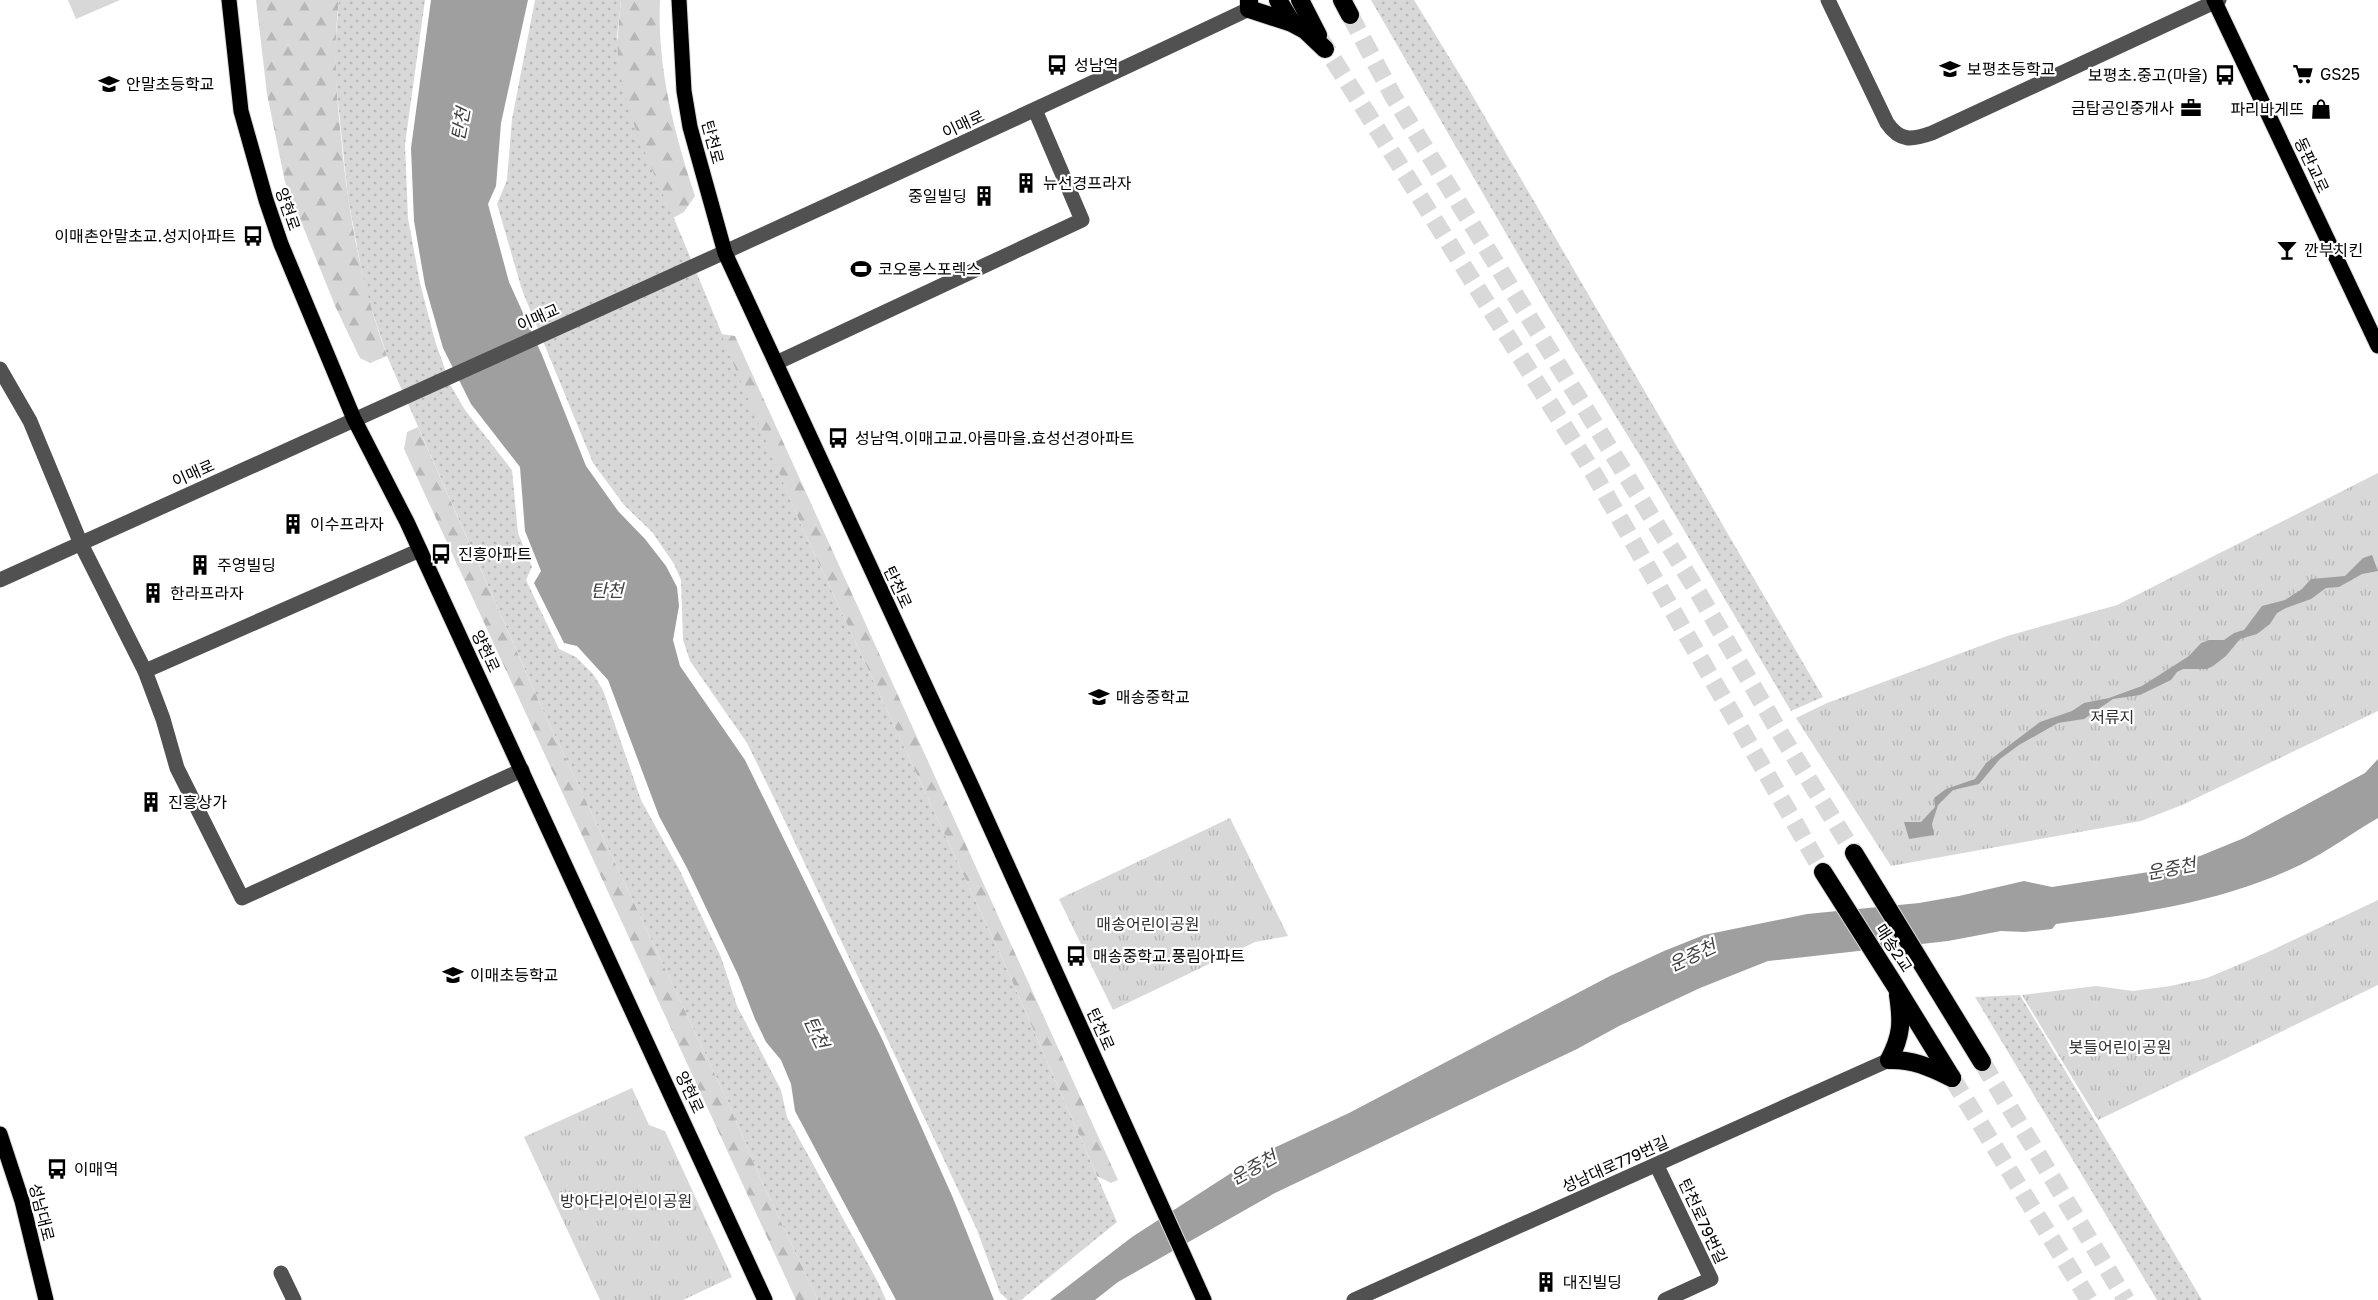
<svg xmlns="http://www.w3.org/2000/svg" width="2378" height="1300" viewBox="0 0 2378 1300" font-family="'Golos Text','Noto Sans KR',sans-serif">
	<defs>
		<pattern id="grass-dots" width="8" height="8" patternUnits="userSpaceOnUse" patternTransform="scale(1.5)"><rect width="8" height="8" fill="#d8d8d8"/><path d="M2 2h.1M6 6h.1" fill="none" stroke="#b8b8b8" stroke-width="1.8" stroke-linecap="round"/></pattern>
		<pattern id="forest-firs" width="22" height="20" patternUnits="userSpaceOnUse" patternTransform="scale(1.5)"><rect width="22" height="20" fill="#d8d8d8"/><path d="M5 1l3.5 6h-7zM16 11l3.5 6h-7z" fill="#b8b8b8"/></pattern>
		<pattern id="park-tufts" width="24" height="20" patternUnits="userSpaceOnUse" patternTransform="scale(1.5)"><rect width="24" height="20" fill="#d8d8d8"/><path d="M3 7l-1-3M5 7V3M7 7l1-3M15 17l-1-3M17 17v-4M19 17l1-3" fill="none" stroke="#b8b8b8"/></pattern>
	</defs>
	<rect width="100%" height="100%" fill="#fff"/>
	<g fill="url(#grass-dots)">
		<polygon points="339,0 425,0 405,144 408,218 420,283 435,341 451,386 465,410 512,470 518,533 532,567 526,580 559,649 576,657 593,674 603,690 641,800 680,871 721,957 737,1006 781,1090 787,1117 878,1282 886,1300 818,1300 762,1182 727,1100 541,706 387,356 365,289 348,198 336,82 335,47"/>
		<polygon points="535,0 621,0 617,37 637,129 802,527 1003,960 1117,1222 1021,1300 1008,1300 1000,1293 977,1230 773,796 747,743 690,661 683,640 681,580 674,564 652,532 624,505 593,463 522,290 497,204 507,180 512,119"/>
		<polygon points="1371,0 1414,0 1468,88 1823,697 1791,711 1642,459 1548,306"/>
		<polygon points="2020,995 2202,1300 2157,1300 1975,997"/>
	</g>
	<g fill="url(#forest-firs)">
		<path d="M256,0H339C333,46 336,91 341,137C348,212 361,285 387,356L370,363L360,358L336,308L285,182L267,94Z"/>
		<path d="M621,0H660C657,68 674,132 695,196L684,212L673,218C653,169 626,118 619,65C616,43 619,22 621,0Z"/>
		<polygon points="721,334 735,336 1118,1180 1111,1183 1097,1176 1003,960 802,527"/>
		<polygon points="418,427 541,706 727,1100 762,1182 818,1300 796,1300 404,449 407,432"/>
	</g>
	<g fill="url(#park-tufts)">
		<polygon points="2378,473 2378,711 2182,805 2141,821 1891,866 1796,718 1827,703 2007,636 2117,605"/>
		<polygon points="1230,818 1288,936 1255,942 1113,1010 1059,899"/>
		<polygon points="2378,900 2378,985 2098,1120 2022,995 2096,986 2133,991 2170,986 2207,978 2266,953"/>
		<polygon points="632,1088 649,1125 665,1131 732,1277 683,1300 600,1300 524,1137"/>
	</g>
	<polygon fill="#d8d8d8" points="68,0 120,0 76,19"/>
	<g fill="#9f9f9f">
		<polygon points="431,0 528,0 501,123 496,186 488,204 509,282 542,355 586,466 618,511 645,539 666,566 677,587 679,606 673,640 680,666 745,760 883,1041 953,1198 994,1300 896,1300 795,1111 791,1084 781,1060 766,1042 755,1019 738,975 687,868 659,816 608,680 577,646 564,643 534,583 541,571 525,531 520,467 471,404 443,348 425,285 414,221 411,148"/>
		<polygon points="2372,555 2378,571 2362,574 2339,587 2326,588 2311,599 2286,608 2277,613 2270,624 2257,634 2240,639 2226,656 2213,666 2207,669 2183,669 2177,672 2171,680 2140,695 2113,699 2084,719 2058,723 2019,745 2000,759 1979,784 1953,790 1938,805 1932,824 1934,835 1909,839 1904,822 1921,822 1935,807 1934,798 1946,789 1975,779 1986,763 2040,722 2072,711 2084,703 2109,698 2142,686 2189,656 2201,643 2209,640 2224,640 2234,633 2244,630 2262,606 2285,600 2302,589 2311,579 2345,576 2363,558"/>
		<path d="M2378,759V818C2352,833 2327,852 2300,865C2224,902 2139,914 2056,924L2052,929L2024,932L2001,931L1948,941L1768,961L1700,988L1619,1026L1577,1049L1275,1193L1118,1282L1095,1300H1050L1132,1237L1259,1155L1349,1113L1610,976L1664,951L1704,935L1807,914L1919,903L1959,896L2024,881L2052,887L2149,872L2200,856L2244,838L2365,773Z"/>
	</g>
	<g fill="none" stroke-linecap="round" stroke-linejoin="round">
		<g stroke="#d9d9d9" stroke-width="18" stroke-dasharray="18 9" stroke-linecap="butt">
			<polyline points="1350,15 1393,96 1699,594 1777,728 1854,853"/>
			<polyline points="1319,37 1594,474 1823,872"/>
			<polyline points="1982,1062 2126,1300"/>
			<polyline points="1952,1078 2089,1300"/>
		</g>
		<g stroke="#dbdbdb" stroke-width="17">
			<g id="major">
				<polyline points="229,0 241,111 266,200 281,244 354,419 407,522 765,1300"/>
				<polyline points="679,0 684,91 690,127 725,253 972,787 1204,1300"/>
				<polyline points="2214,0 2378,346"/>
				<polyline points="0,1134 22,1201 46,1300"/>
			</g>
		</g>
		<g stroke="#dbdbdb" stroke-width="20">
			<g id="highway">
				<polyline points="1249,0 1249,9 1292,23 1305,30 1325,49"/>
				<polyline points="1278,0 1292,23"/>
				<polyline points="1300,0 1318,35"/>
				<polyline points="1342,0 1350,15"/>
				<polyline points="1854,853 1982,1062"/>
				<polyline points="1823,872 1896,987 1952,1078"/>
				<path d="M1898,995C1902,1022 1902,1035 1889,1060C1913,1059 1931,1068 1952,1078"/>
			</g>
		</g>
		<g stroke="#515151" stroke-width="15">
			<path d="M1828,0L1887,123C1900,142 1912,140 1932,133L2219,0"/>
			<polyline points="776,363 1082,220 1035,110"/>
			<polyline points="0,369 30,421 81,544 145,671 163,719 177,768 242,898 522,770"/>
			<path d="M0,580C417,391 835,205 1249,9"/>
			<polyline points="145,671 420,550"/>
			<polyline points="1657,1166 1711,1279 1665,1300"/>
			<polyline points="281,1273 294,1300"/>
			<polyline points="1354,1300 1889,1060"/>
		</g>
		<use href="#major" stroke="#000" stroke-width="15"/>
		<use href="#highway" stroke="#000" stroke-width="18"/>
	</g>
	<defs>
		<g id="bus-bare" transform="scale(1.62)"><path d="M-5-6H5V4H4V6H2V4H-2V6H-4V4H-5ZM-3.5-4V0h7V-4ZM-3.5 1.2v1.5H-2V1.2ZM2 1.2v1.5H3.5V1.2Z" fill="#000" stroke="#fff" stroke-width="2.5" paint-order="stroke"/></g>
		<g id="school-bare" transform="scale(1.62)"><path d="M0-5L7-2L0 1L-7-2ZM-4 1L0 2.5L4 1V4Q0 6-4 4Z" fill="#000" stroke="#fff" stroke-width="2.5" paint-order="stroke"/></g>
		<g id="supermarket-bare" transform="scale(1.62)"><path d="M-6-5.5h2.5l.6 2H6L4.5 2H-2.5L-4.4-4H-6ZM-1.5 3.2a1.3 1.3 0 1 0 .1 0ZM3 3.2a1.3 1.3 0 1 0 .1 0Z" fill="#000" stroke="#fff" stroke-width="2.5" paint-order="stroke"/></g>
		<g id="office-bare" transform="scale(1.62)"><path d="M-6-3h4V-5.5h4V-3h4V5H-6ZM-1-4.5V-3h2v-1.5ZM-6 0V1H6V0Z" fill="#000" stroke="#fff" stroke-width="2.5" paint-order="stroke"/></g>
		<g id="shop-bare" transform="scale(1.62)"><path d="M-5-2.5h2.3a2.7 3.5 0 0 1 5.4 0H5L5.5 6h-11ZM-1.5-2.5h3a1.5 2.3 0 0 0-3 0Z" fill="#000" stroke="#fff" stroke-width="2.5" paint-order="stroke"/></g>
		<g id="building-bare" transform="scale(1.62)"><path d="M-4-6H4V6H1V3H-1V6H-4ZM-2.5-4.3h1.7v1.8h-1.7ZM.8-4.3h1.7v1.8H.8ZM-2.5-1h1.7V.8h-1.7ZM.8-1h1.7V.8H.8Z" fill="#000" stroke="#fff" stroke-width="2.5" paint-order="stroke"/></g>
		<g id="bar-bare" transform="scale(1.62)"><path d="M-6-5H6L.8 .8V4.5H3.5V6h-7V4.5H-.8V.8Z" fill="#000" stroke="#fff" stroke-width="2.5" paint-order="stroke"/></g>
		<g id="stadium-bare" transform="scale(1.62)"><path d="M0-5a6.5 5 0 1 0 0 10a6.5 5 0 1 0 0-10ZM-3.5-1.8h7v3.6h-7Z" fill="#000" stroke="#fff" stroke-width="2.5" paint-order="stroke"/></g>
	</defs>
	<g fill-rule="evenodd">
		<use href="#bus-bare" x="1057" y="65"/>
		<use href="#school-bare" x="1950" y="69"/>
		<use href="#supermarket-bare" x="2303" y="74"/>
		<use href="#bus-bare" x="2225" y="75"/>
		<use href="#school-bare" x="109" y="84"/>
		<use href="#office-bare" x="2191" y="108"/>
		<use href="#shop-bare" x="2321" y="109"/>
		<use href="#building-bare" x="1026" y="183"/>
		<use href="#building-bare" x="984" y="196"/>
		<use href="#bus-bare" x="253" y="236"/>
		<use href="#bar-bare" x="2287" y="250"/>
		<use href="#stadium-bare" x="861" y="269"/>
		<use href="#bus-bare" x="838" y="438"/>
		<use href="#building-bare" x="293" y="524"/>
		<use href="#bus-bare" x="441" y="554"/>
		<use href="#building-bare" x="200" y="565"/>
		<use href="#building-bare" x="153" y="593"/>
		<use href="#school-bare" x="1099" y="697"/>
		<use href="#building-bare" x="151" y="802"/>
		<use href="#bus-bare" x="1076" y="956"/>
		<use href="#school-bare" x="453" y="975"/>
		<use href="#bus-bare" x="57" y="1169"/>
		<use href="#building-bare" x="1546" y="1282"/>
	</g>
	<g text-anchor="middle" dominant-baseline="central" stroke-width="4.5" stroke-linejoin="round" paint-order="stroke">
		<g font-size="16" fill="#000" stroke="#fff" text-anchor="start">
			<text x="1074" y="65">성남역</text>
			<text x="1967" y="69">보평초등학교</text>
			<text x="2320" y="74">GS25</text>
			<text x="2208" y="75" text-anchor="end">보평초.중고(마을)</text>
			<text x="126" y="84">안말초등학교</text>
			<text x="2174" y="108" text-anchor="end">금탑공인중개사</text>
			<text x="2304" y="109" text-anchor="end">파리바게뜨</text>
			<text x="1043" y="183">뉴선경프라자</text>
			<text x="967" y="196" text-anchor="end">중일빌딩</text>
			<text x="236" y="236" text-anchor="end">이매촌안말초교.성지아파트</text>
			<text x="2304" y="250">깐부치킨</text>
			<text x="878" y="269">코오롱스포렉스</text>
			<text x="855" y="438">성남역.이매고교.아름마을.효성선경아파트</text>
			<text x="310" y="524">이수프라자</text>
			<text x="458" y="554">진흥아파트</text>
			<text x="217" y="565">주영빌딩</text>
			<text x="170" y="593">한라프라자</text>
			<text x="1116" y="697">매송중학교</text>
			<text x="168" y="802">진흥상가</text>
			<text x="1093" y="956">매송중학교.풍림아파트</text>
			<text x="470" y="975">이매초등학교</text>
			<text x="74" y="1169">이매역</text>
			<text x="1563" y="1282">대진빌딩</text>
		</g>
		<g font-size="16" fill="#000" stroke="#fff">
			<text transform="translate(963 124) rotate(-25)">이매로</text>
			<text transform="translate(713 142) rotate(75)">탄천로</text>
			<text transform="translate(2312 165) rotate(65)">동판교로</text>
			<text transform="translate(288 209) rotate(71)">양현로</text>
			<text transform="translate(538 317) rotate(-24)">이매교</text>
			<text transform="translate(193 473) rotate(-24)">이매로</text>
			<text transform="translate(898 587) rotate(65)">탄천로</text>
			<text transform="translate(486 651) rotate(65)">양현로</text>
			<text transform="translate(1894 948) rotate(57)">매송2교</text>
			<text transform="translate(1101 1029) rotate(66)">탄천로</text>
			<text transform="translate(690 1092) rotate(65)">양현로</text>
			<text transform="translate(1615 1164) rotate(-24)">성남대로779번길</text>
			<text transform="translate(42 1212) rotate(76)">성남대로</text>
			<text transform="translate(1703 1221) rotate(65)">탄천로79번길</text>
		</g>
		<g font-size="16" fill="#2f2f2f" stroke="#fff">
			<text x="2112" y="717">저류지</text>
			<text x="1148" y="924">매송어린이공원</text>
			<text x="2120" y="1047">봇들어린이공원</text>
			<text x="626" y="1201">방아다리어린이공원</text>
		</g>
		<g font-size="18" font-style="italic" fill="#404040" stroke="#fff">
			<text transform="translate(460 124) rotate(-79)">탄천</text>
			<text x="607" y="590">탄천</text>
			<text transform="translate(2171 868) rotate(-11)">운중천</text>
			<text transform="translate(1692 955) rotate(-25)">운중천</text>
			<text transform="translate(817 1032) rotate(65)">탄천</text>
			<text transform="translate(1253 1167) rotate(-29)">운중천</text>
		</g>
	</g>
</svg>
